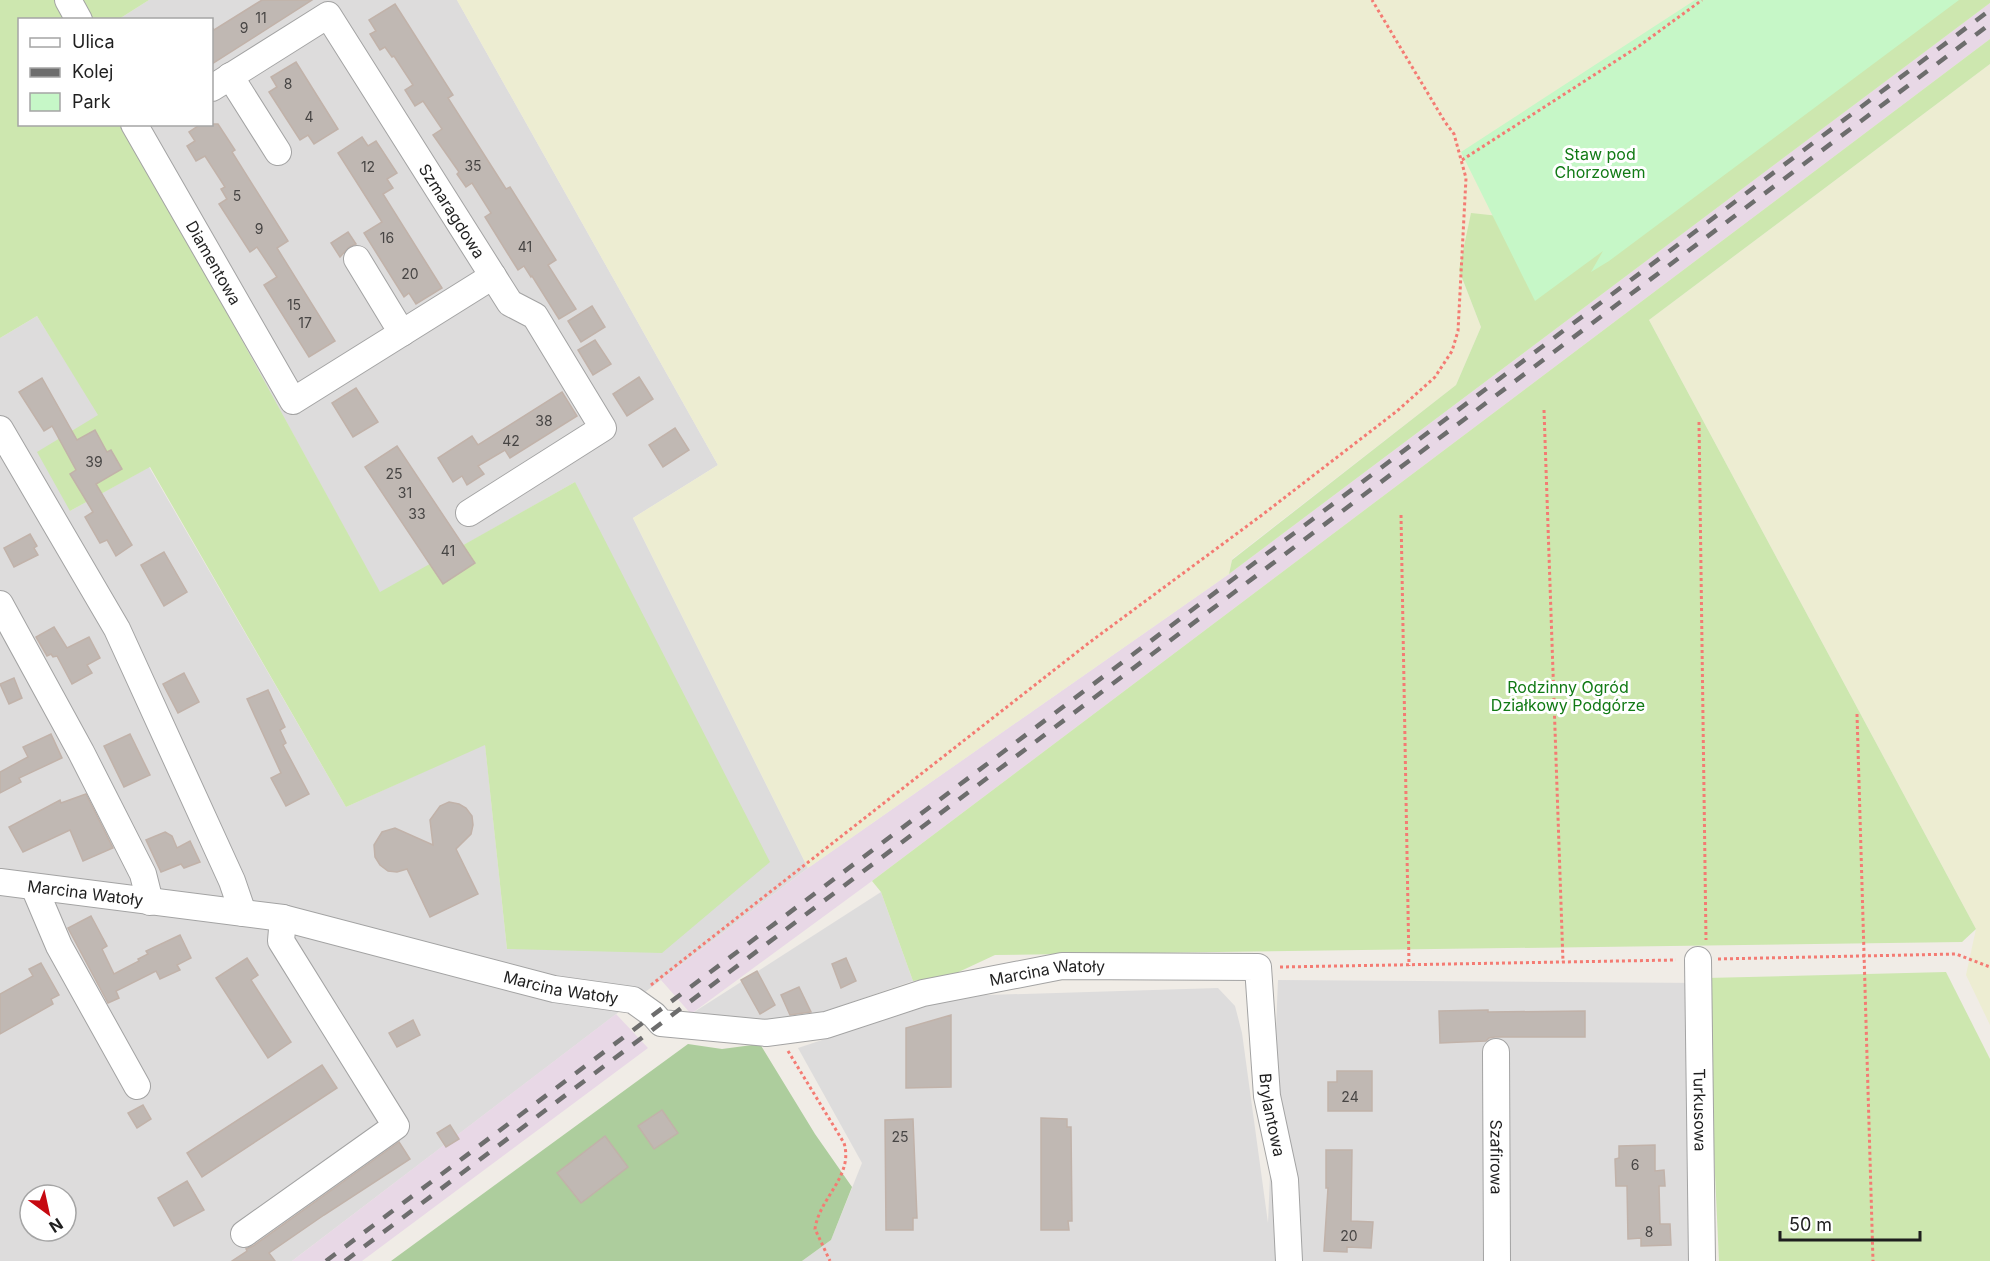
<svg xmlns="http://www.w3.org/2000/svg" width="1990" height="1261" viewBox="0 0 1990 1261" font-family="Inter,sans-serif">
	<rect width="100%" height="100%" fill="#f0ece6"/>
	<g fill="#dddcdc" fill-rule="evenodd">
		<path d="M149,0H457L718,465L633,518L808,868L292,1261H0V338L37,316L99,415L70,511L149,467L346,807L485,744L507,949L575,482L380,593L124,125L212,124V20L119,19ZM30,1195H66V1231H30Z"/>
		<polygon points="881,892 913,981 791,1023 691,1014"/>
		<polygon points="1278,980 1704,983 1716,1261 802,1261 831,1240 862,1163 798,1048 955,996 1218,988 1235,1006 1242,1033 1268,1223"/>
	</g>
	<g fill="#e8d8e6">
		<polygon points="1990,3 1990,39 872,881 691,1014 661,980 808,868 1229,574"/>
		<polygon points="616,1014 648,1048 362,1261 292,1261"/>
	</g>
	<g fill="#ededd2">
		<polygon points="457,0 1903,0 1459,270 1481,327 1456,385 1232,559 1229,574 808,868 633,518 718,465"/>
		<polygon points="1990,64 1990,1025 1966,975 1976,929 1649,320"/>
	</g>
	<g fill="#cde7af">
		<polygon points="0,0 149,0 119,19 20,20 20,124 124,125 380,592 575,482 770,862 662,953 507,949 485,745 346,807 150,467 70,511 37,452 98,415 37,316 0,338"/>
		<polygon points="1903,0 1990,0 1990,3 1229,574 1232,560 1456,385 1481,327 1459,270 1471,213 1499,216"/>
		<polygon points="1990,39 1990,64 1649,320 1976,929 1962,942 995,955 950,976 913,981 881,892 872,881"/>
		<polygon points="1946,972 1990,1059 1990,1261 1719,1261 1706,978"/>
	</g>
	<polygon fill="#adcd9d" points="688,1044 722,1049 760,1044 815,1134 852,1187 831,1240 802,1261 391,1261"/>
	<polygon fill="#c6f7c7" points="1695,0 1959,0 1609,261 1591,272 1603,251 1535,301 1461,152"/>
	<g fill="#c0b8b3" stroke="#c1b2a9" stroke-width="1.5">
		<polygon points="262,0 312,0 212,64 212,27 214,30"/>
		<polygon points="395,4 453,95 448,98 506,189 510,187 556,260 548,265 576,309 559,319 532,276 531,277 524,266 518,270 508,254 485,217 491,213 472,183 466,187 457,174 459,172 433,135 442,129 423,101 415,106 405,90 413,85 394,56 392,57 385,47 380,50 370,34 376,31 369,20"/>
		<polygon points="296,62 338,129 314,144 308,135 300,140 269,92 277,87 271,77"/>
		<polygon points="201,124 218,124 235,150 232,152 288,241 277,248 335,341 309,357 264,285 277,277 257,247 250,252 219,204 227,199 221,189 225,187 205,156 196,161 187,146 195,141 189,132"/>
		<polygon points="362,137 368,146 376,141 397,173 387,179 393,188 383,194 442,288 416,304 409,293 404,297 364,233 382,222 338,153"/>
		<polygon points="348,232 356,244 349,247 340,257 331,243"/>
		<polygon points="592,306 605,327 581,342 568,321"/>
		<polygon points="595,340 611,364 593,375 578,350"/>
		<polygon points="639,377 653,399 627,416 613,394"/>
		<polygon points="42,378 77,440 95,430 107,452 111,450 122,469 96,484 132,545 116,556 107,540 100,543 85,517 93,512 70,474 76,470 52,426 44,431 19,392"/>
		<polygon points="356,388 378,422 353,437 332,403"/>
		<polygon points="562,392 577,416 510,458 505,450 478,466 484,474 467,485 462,476 453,482 438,458 472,436 478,445"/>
		<polygon points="675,428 689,450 663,467 649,445"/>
		<polygon points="397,446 475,563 443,584 365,467"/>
		<polygon points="30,534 37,546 34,548 38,555 14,567 4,548"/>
		<polygon points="164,552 187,592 164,606 141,565"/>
		<polygon points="54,627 67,648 89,637 100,658 87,665 92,673 72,684 57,656 53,657 51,654 47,656 36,637"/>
		<polygon points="184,673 199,702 178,713 163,684"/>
		<polygon points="14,678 22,698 9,704 0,684"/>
		<polygon points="268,690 285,727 280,730 286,743 283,745 309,794 286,806 271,778 281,773 247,699"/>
		<polygon points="51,734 62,758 19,778 21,782 0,793 0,772 28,757 23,747"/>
		<polygon points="130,734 150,775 124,787 104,746"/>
		<polygon points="86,794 113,848 83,861 70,830 23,852 9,827 60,800 61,803"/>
		<polygon points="449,802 459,804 466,808 472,816 473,825 471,834 456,849 478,894 430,917 407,869 397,872 388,871 380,865 375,857 374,845 382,832 395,828 433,845 430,820 440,806"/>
		<polygon points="165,832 172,836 177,848 190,841 200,862 184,868 181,864 161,872 146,840"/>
		<polygon points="91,916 107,946 102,949 114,974 139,961 138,959 148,954 146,951 180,935 191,958 177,965 180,970 160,979 156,971 116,991 119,998 108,1003 68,928"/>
		<polygon points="247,958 258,975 251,980 291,1042 268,1058 216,978"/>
		<polygon points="846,958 856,981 841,988 832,964"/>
		<polygon points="41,963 59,995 51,999 53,1004 0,1034 0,994 33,976 29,969"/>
		<polygon points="757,971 775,1005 760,1014 741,980"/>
		<polygon points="799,987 811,1012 790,1015 781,995"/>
		<polygon points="1488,1010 1488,1012 1585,1011 1585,1037 1495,1037 1489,1038 1486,1041 1440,1043 1439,1011"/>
		<polygon points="951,1015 951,1087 906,1088 906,1028"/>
		<polygon points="413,1020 420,1035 397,1047 389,1033"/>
		<polygon points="322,1065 337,1088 202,1177 187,1153"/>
		<polygon points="1337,1071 1372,1071 1372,1111 1328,1111 1328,1082 1337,1082"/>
		<polygon points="143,1105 151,1119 137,1128 128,1113"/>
		<polygon points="662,1110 678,1133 654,1149 638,1126"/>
		<polygon points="1041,1118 1067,1119 1067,1127 1071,1127 1072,1221 1068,1221 1069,1230 1041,1230"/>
		<polygon points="913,1119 917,1218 913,1218 913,1230 886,1230 885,1120"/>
		<polygon points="450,1125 459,1139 446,1147 437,1133"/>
		<polygon points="605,1136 628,1167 581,1203 557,1173"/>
		<polygon points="399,1142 410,1159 324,1215 269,1253 275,1261 232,1261 247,1251 246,1249 253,1246"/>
		<polygon points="1655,1145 1655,1171 1664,1170 1665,1186 1659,1186 1660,1224 1670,1224 1671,1245 1641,1246 1641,1238 1628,1239 1627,1186 1616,1186 1615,1159 1619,1158 1619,1146"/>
		<polygon points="1326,1150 1352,1150 1351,1221 1373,1222 1371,1248 1347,1247 1347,1252 1324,1251 1328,1188 1326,1188"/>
		<polygon points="187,1181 204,1210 174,1226 158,1198"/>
	</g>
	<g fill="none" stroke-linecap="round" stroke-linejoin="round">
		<g stroke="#a3a3a3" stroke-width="28">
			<g id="minor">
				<polyline points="68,0 79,20"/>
				<polyline points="230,76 278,152"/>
				<path id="s1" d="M212,88L328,15L510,303L535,316L603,428L469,513"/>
				<path id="s2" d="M134,124L293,401L493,276"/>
				<polyline points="357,259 402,333"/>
				<polyline points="0,429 117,629 232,881 243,913"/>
				<polyline points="0,604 81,752 143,874 150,902"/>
				<path id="s3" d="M0,882L283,918L554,989L633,1000L654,1015L661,1023L766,1033L826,1025L923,993L1062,966L1258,967L1267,1096L1285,1180L1289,1261"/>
				<polyline points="34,887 59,946 137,1086"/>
				<path id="s4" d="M1698,960L1702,1261"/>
				<path id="s5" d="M1496,1052L1497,1261"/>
				<polyline points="244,1234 396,1126 281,941 283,918"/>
			</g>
		</g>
		<g stroke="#f47b73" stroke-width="3" stroke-dasharray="3 3" stroke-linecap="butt">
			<polyline points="1462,160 1639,46 1702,0"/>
			<polyline points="1544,410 1563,962"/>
			<polyline points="1699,422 1706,940"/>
			<polyline points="1401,515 1409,966"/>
			<polyline points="1857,714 1873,1261"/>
			<polyline points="1718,959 1956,954 1990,967"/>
			<polyline points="1280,967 1676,960"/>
			<polyline points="651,985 1090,642 1262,515 1397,411 1435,377 1452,351 1458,331 1466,178 1454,134 1445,122 1372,0"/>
			<path d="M788,1051L844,1143C854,1176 819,1198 815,1229L830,1261"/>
		</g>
		<use href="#minor" stroke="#fff" stroke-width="26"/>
		<g stroke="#6d6d6d" stroke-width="4.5" stroke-dasharray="12 12" stroke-linecap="butt">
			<polyline points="326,1261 1990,10"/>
			<polyline points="345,1261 1990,24"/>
		</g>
	</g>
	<g text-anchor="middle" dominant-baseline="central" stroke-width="6" stroke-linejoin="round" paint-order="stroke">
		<g font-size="14" fill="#474544">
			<text x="261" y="17">11</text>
			<text x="244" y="27">9</text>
			<text x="288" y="83">8</text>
			<text x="309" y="116">4</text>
			<text x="473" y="165">35</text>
			<text x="368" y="166">12</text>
			<text x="237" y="195">5</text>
			<text x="259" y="228">9</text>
			<text x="387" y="237">16</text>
			<text x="525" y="246">41</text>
			<text x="410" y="273">20</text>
			<text x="294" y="304">15</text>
			<text x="305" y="322">17</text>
			<text x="544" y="420">38</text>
			<text x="511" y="440">42</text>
			<text x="94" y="461">39</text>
			<text x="394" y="473">25</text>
			<text x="405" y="492">31</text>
			<text x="417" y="513">33</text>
			<text x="448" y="550">41</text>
			<text x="1350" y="1096">24</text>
			<text x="900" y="1136">25</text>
			<text x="1635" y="1164">6</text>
			<text x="1649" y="1231">8</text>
			<text x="1349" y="1235">20</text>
		</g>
		<g font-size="16" fill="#117a15" stroke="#fff">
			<text x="1600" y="154">Staw pod<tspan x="1600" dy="18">Chorzowem</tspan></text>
			<text x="1568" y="687">Rodzinny Ogród<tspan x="1568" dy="18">Działkowy Podgórze</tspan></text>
		</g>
		<g font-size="16" fill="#1f1f1f" stroke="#fff">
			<text stroke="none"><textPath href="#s1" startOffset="369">Szmaragdowa</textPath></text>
			<text stroke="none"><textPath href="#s2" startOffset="160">Diamentowa</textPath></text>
			<text stroke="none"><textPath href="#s3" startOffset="86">Marcina Watoły</textPath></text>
			<text stroke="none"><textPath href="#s3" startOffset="1076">Marcina Watoły</textPath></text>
			<text stroke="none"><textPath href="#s3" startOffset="572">Marcina Watoły</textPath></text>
			<text stroke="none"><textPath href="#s4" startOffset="150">Turkusowa</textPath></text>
			<text stroke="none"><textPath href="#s3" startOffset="1436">Brylantowa</textPath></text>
			<text stroke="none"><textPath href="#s5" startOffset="105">Szafirowa</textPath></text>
		</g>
	</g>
	<rect x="18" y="18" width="195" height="108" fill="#ffffff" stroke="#a5a5a5" stroke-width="1.5"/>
	<rect x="30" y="38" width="30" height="9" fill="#ffffff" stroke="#a5a5a5" stroke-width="1.5"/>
	<text x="72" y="48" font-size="18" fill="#1f1f1f">Ulica</text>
	<rect x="30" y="68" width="30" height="9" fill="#6d6d6d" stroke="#a5a5a5" stroke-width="1.5"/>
	<text x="72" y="78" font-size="18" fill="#1f1f1f">Kolej</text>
	<rect x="30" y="93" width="30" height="18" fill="#c6f7c7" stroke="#a5a5a5" stroke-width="1.5"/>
	<text x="72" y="108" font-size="18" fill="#1f1f1f">Park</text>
	<g transform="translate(48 1213) rotate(147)"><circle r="28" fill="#ffffff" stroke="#a5a5a5" stroke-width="1.5"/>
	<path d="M0-4.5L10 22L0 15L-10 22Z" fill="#c60911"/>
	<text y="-9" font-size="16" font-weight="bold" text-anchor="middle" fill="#1f1f1f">N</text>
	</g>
	<path d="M1780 1231v9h140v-9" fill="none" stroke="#1f1f1f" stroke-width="3"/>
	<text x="1789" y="1231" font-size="18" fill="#1f1f1f" stroke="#ffffff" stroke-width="4.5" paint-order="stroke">50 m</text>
</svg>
